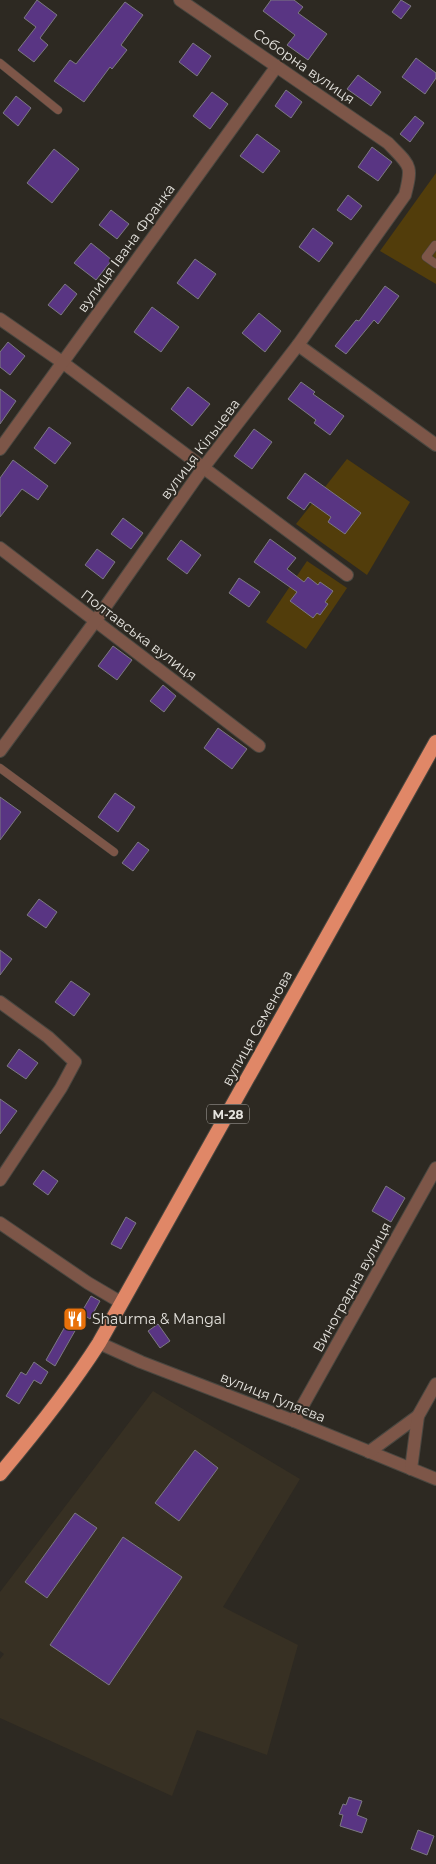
<svg xmlns="http://www.w3.org/2000/svg" width="436" height="1864" viewBox="0 0 436 1864" font-family="Montserrat,sans-serif">
	<rect width="100%" height="100%" fill="#2d2922"/>
	<polygon fill="#373023" points="153,1391 300,1479 223,1607 298,1645 267,1755 197,1730 172,1796 0,1718 0,1659 4,1654 0,1651 0,1592"/>
	<g fill="#523d0b">
		<polygon points="436,173 436,284 380,251"/>
		<polygon points="347,459 410,502 367,575 296,524"/>
		<polygon points="307,561 347,588 306,649 266,622"/>
	</g>
	<g fill="#593583" stroke="#7c7982">
		<polygon points="37,0 57,15 40,38 48,45 34,62 18,50 36,27 24,18"/>
		<polygon points="271,0 294,0 303,7 298,13 327,34 308,60 287,45 295,35 263,11"/>
		<polygon points="401,0 411,6 401,19 392,12"/>
		<polygon points="125,2 143,15 121,45 127,50 112,69 110,67 84,102 54,81 70,60 76,64"/>
		<polygon points="193,43 211,56 197,76 179,62"/>
		<polygon points="416,58 436,73 436,78 425,94 402,77"/>
		<polygon points="358,75 381,92 371,106 347,89"/>
		<polygon points="286,90 302,102 291,118 275,106"/>
		<polygon points="212,92 228,104 210,129 193,116"/>
		<polygon points="16,96 31,108 18,126 3,113"/>
		<polygon points="415,116 424,123 410,142 400,134"/>
		<polygon points="257,134 280,151 263,173 240,156"/>
		<polygon points="372,147 392,162 378,181 358,167"/>
		<polygon points="54,149 79,169 52,203 27,183"/>
		<polygon points="348,195 362,206 351,220 337,210"/>
		<polygon points="111,210 129,224 117,239 99,225"/>
		<polygon points="313,228 333,243 319,262 299,247"/>
		<polygon points="91,243 112,260 96,280 74,263"/>
		<polygon points="195,259 216,274 198,299 177,283"/>
		<polygon points="65,284 77,294 61,315 48,305"/>
		<polygon points="385,286 399,296 378,324 374,320 346,354 335,346 356,320 359,321"/>
		<polygon points="152,307 179,327 161,352 134,332"/>
		<polygon points="259,313 281,331 265,352 242,333"/>
		<polygon points="8,342 25,356 10,375 0,367 0,352"/>
		<polygon points="301,382 315,392 313,394 344,416 330,435 314,423 316,420 288,399"/>
		<polygon points="188,387 210,404 192,426 171,409"/>
		<polygon points="0,389 16,401 0,424"/>
		<polygon points="49,427 71,443 55,464 34,448"/>
		<polygon points="254,429 272,442 252,469 234,456"/>
		<polygon points="13,460 48,486 38,500 22,489 0,517 0,478"/>
		<polygon points="305,473 361,513 345,534 328,522 331,517 310,502 304,510 287,498"/>
		<polygon points="123,518 143,533 131,549 111,534"/>
		<polygon points="270,539 296,558 287,569 304,582 308,577 318,585 320,582 333,591 325,602 328,604 320,615 317,613 313,618 290,601 297,592 254,562"/>
		<polygon points="181,540 201,555 187,574 167,559"/>
		<polygon points="97,549 115,562 103,579 85,565"/>
		<polygon points="239,578 260,592 249,607 229,593"/>
		<polygon points="113,646 132,660 117,680 98,666"/>
		<polygon points="163,685 176,696 164,712 150,701"/>
		<polygon points="218,728 247,749 232,769 204,748"/>
		<polygon points="115,793 135,807 118,832 98,817"/>
		<polygon points="0,797 21,812 0,840"/>
		<polygon points="138,842 149,850 133,871 122,863"/>
		<polygon points="39,899 57,912 46,928 27,915"/>
		<polygon points="0,950 12,959 0,975"/>
		<polygon points="71,981 90,994 74,1016 55,1002"/>
		<polygon points="19,1049 38,1063 26,1079 7,1066"/>
		<polygon points="0,1099 17,1111 0,1134"/>
		<polygon points="43,1170 58,1181 48,1195 33,1184"/>
		<polygon points="386,1186 405,1198 391,1222 372,1211"/>
		<polygon points="126,1217 136,1223 121,1249 111,1244"/>
		<polygon points="91,1296 100,1301 90,1319 84,1315 55,1366 46,1360 75,1309 81,1313"/>
		<polygon points="158,1324 170,1341 160,1348 148,1331"/>
		<polygon points="34,1362 48,1372 41,1384 34,1380 19,1404 6,1396 21,1372 26,1375"/>
		<polygon points="195,1450 218,1468 179,1521 155,1503"/>
		<polygon points="75,1513 97,1528 47,1598 25,1582"/>
		<polygon points="123,1537 182,1577 109,1685 50,1645"/>
		<polygon points="349,1797 362,1801 357,1815 367,1819 362,1833 340,1826 343,1815 339,1814 343,1804 346,1805"/>
		<polygon points="418,1830 434,1836 427,1855 411,1849"/>
	</g>
	<g fill="none" stroke-linecap="round" stroke-linejoin="round">
		<g stroke="#4a4740" stroke-width="9">
			<g id="service">
				<polyline points="0,63 58,110"/>
				<polyline points="435,245 426,257 436,264"/>
				<polyline points="0,768 114,852"/>
			</g>
		</g>
		<g stroke="#4a4740" stroke-width="14">
			<g id="minor">
				<polyline points="0,319 62,362 347,575"/>
				<polyline points="298,345 436,445"/>
				<polyline points="0,449 277,66"/>
				<polyline points="0,548 259,746"/>
				<path d="M0,751L96,620L203,468L298,345L405,195C413,164 410,166 388,143L180,0"/>
				<polyline points="0,1002 48,1037 75,1062 61,1088 0,1180"/>
				<polyline points="0,1223 88,1283 122,1303"/>
				<polyline points="99,1343 141,1362 294,1421 436,1479"/>
				<polyline points="294,1421 436,1168"/>
				<polyline points="369,1452 418,1416"/>
				<polyline points="411,1469 418,1416 436,1384"/>
			</g>
		</g>
		<g stroke="#4a4740" stroke-width="16">
			<path id="trunk" d="M0,1474C36,1431 69,1390 99,1343L436,742"/>
		</g>
		<use href="#service" stroke="#7d5648" stroke-width="8"/>
		<use href="#minor" stroke="#7d5648" stroke-width="12"/>
		<use href="#trunk" stroke="#e08767" stroke-width="14"/>
	</g>
	<defs>
		<g id="restaurant-square" transform="scale(1.25)"><rect x="-9" y="-9" width="18" height="18" rx="4" fill="#e8710a" stroke="#2d2922"/><path d="M-5-6h1v4h1v-4h1v4h1v-4h1v5L-1.5 .5V6h-2V.5L-5-1ZM5-6V6H3V1.5H1.5Q1.5-4 5-6Z" fill="#fff"/></g>
	</defs>
	<g fill-rule="evenodd">
		<use href="#restaurant-square" x="75" y="1319"/>
	</g>
	<g text-anchor="middle" dominant-baseline="central" stroke-width="4" stroke-linejoin="round" paint-order="stroke">
		<rect fill="#2d2922" stroke="#aeaba6" stroke-width="1" x="207" y="1104.5" width="42" height="19" rx="4"/>
		<g font-size="12" font-weight="bold" fill="#e5e3de">
			<text x="228" y="1114">М-28</text>
		</g>
		<g font-size="14" fill="#e5e3de" stroke="#2d2922">
			<text transform="translate(304 66) rotate(35)">Соборна вулиця</text>
			<text transform="translate(126 248) rotate(-54)">вулиця Івана Франка</text>
			<text transform="translate(200 449) rotate(-53)">вулиця Кільцева</text>
			<text transform="translate(139 635) rotate(37)">Полтавська вулиця</text>
			<text transform="translate(257 1028) rotate(-61)">вулиця Семенова</text>
			<text transform="translate(352 1287) rotate(-61)">Виноградна вулиця</text>
			<text transform="translate(273 1397) rotate(22)">вулиця Гуляєва</text>
		</g>
		<g font-size="14" fill="#e5e3de" stroke="#2d2922" text-anchor="start">
			<text x="92" y="1319">Shaurma &amp; Mangal</text>
		</g>
	</g>
</svg>
